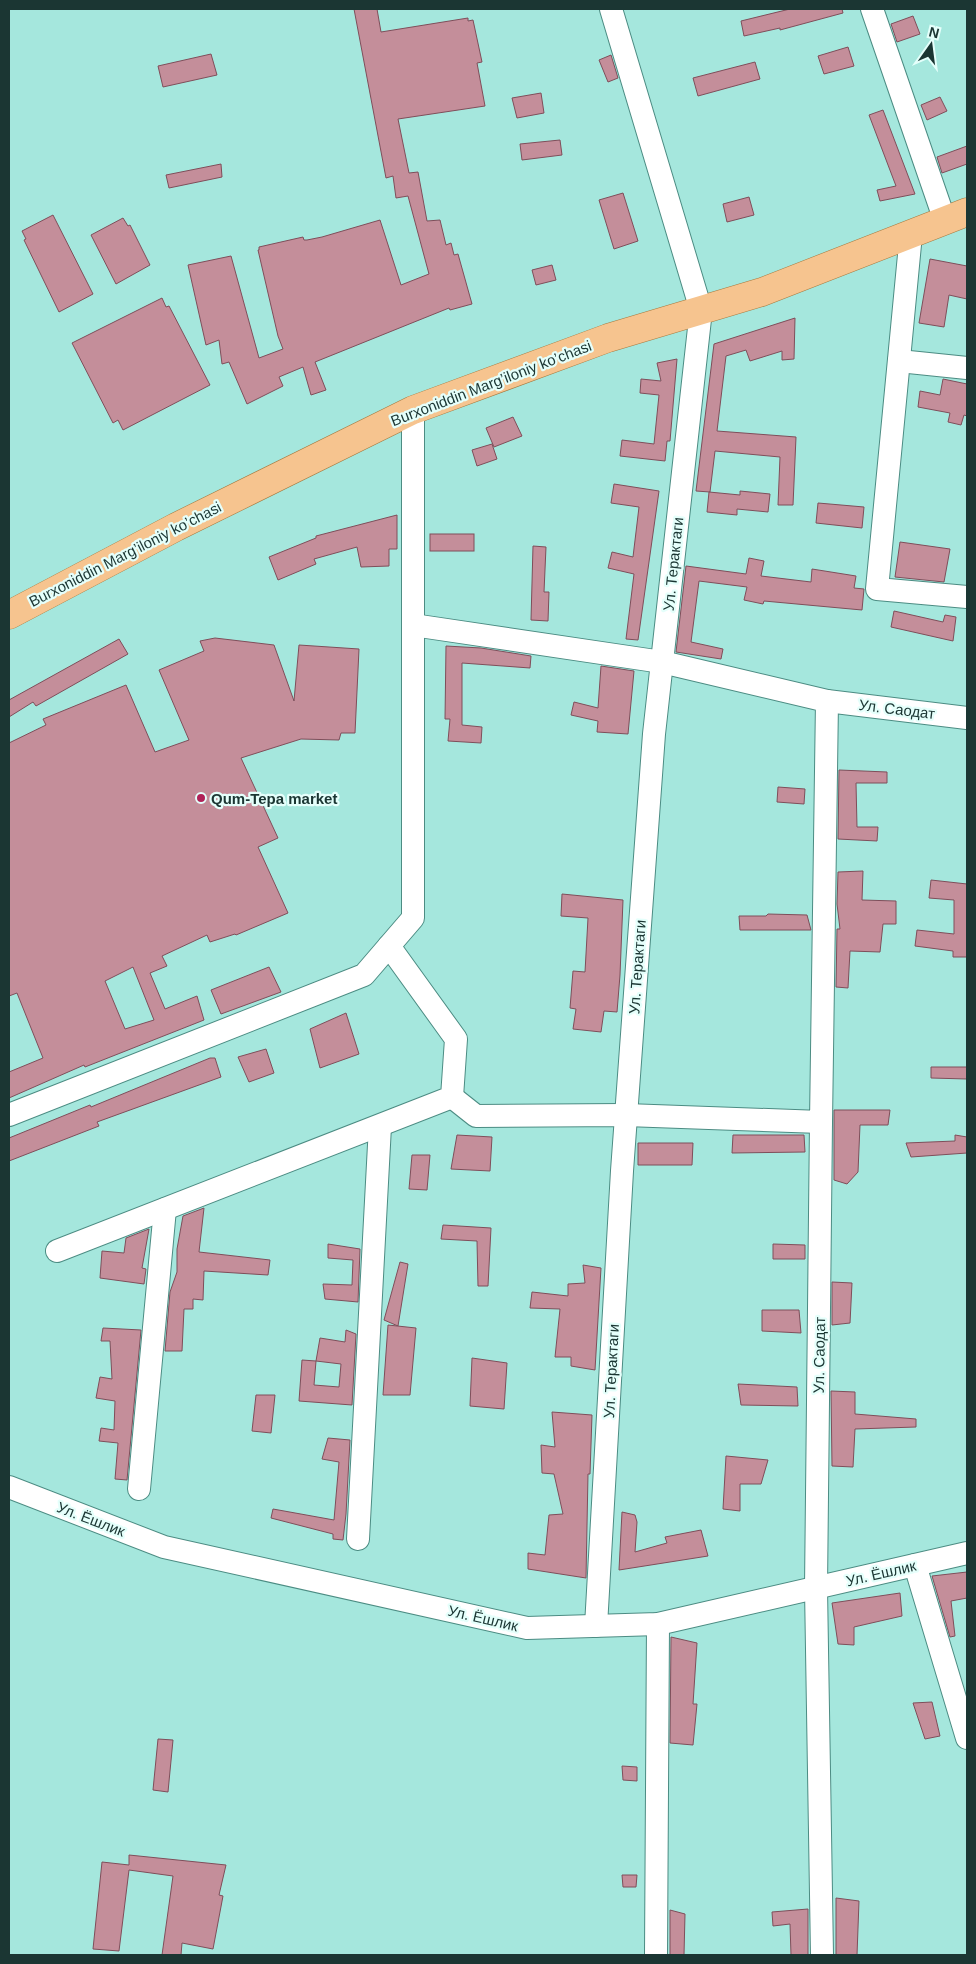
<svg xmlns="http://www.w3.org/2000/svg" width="976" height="1964" viewBox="0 0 976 1964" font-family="Arial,sans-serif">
	<rect width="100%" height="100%" fill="#a5e7dd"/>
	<g fill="#c48e9a" stroke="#7f4e5a" fill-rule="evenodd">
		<polygon points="354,9 377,9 381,32 468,18 468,21 473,20 482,62 477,63 485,106 398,119 409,173 418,172 427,221 440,220 446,245 451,243 454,255 458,254 472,304 450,310 449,308 315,362 326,390 311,395 303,367 279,377 283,386 247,404 229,362 222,364 219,340 206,345 188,265 231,256 259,358 283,349 278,336 258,250 259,250 259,247 303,237 304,240 307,240 322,237 380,220 401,285 429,274 408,196 396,198 393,176 386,178"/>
		<polygon points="790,9 842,9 843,13 780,30 780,28 744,36 741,21"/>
		<polygon points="913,16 920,34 897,42 891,24"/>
		<polygon points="848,47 854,66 824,74 818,56"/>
		<polygon points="211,54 217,75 163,87 158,66"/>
		<polygon points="611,55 618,78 608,82 599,60"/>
		<polygon points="755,62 760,79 698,96 693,78"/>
		<polygon points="541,93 544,113 517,118 512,98"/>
		<polygon points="940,97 947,111 927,120 921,105"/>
		<polygon points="883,110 915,194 880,201 877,190 896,186 869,115"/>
		<polygon points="560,140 562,155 522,160 520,144"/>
		<polygon points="967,146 967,164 942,173 937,157"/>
		<polygon points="221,164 222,177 169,188 166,175"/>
		<polygon points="623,193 638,241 614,249 599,200"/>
		<polygon points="749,197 754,215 727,222 723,204"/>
		<polygon points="53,215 93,294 59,312 24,240 26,239 22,231"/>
		<polygon points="123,218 128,226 130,225 150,265 116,284 91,235"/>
		<polygon points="930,259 967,266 967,299 949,295 944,327 919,323"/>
		<polygon points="552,265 556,280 536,285 532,270"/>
		<polygon points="162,298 166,307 169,306 210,385 123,430 118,420 113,423 72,343"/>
		<polygon points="795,318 794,359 782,360 782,351 750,361 746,350 726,356 717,431 796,437 793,505 778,505 780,457 715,451 710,492 696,491 714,344"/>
		<polygon points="677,359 670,441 667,441 665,461 620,456 622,440 654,444 659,395 640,393 641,379 661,381 657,363"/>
		<polygon points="943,379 967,384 967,416 964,415 961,425 948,422 950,413 918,407 920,391 940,395"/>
		<polygon points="513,417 522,436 494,447 486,428"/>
		<polygon points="492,444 497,459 477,466 472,450"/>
		<polygon points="614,484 659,491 638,640 626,639 634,574 608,568 612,552 633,557 639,507 611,503"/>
		<polygon points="740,491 770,494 768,512 737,509 737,515 707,512 709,492 740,495"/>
		<polygon points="818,503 864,507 862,528 816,523"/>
		<polygon points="397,515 397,549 389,549 389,566 361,567 357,547 314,559 316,564 278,580 269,557 316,538 316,536"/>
		<rect x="430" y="534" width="44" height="17"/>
		<polygon points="900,542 950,549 944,582 895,577"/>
		<polygon points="533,546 546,547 544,592 549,592 548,621 531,620"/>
		<polygon points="749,558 764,561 761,576 811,582 812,569 856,576 854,588 864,589 862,610 764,601 763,604 744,600 747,587 699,581 691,642 723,649 721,659 676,652 686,566 746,574"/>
		<polygon points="894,611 943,622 945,615 956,617 953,641 891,627"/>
		<path d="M215,638L274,645L294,701L299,645L359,649L355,733H341L339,740L301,739L241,758L278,838L258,847L288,913L236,935L235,934L210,942L207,935L162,956L167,966L150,973L165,1009L197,996L204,1020L85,1067L84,1065L9,1098V1072L43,1058L17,993L9,996V743L46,725L43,719L126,685L155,752L189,740L159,670L204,651L200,641ZM133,967L154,1020L125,1029L105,981Z"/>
		<polygon points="119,639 128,654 36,706 33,702 9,717 9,700"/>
		<polygon points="446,646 481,648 531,656 530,668 462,663 462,725 482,727 481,743 448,741 450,719 445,719"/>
		<polygon points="601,666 634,671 628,734 597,732 598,721 571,715 574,702 598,708"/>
		<polygon points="839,770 887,772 887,783 856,783 857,827 878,827 877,841 838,839"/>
		<polygon points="778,787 805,789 804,804 777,802"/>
		<polygon points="863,871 862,900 896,901 896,924 883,924 880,952 850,951 848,988 836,987 837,929 840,929 837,904 838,872"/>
		<polygon points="931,880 967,884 967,957 953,957 953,951 915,946 917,930 954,934 954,900 929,898"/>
		<polygon points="562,894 623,900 620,975 617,1012 604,1011 601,1032 573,1029 576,1009 570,1008 573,971 585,972 588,918 561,916"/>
		<polygon points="768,914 807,915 811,930 740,930 739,916 766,916"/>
		<polygon points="269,967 281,992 221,1014 211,990"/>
		<polygon points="346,1013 359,1054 320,1068 310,1029"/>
		<polygon points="266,1049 274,1073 249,1082 238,1057"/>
		<polygon points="210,1058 215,1058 221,1077 97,1122 99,1126 9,1161 9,1138 90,1105 91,1107"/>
		<polygon points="931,1067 967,1067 967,1079 931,1078"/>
		<polygon points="834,1110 890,1110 888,1125 860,1125 858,1172 847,1184 834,1180"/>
		<polygon points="457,1135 492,1137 490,1171 451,1169"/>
		<polygon points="733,1135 804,1135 805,1152 732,1153"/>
		<polygon points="955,1135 967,1137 967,1153 911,1157 906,1143 955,1141"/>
		<polygon points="638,1143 693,1143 692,1165 638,1165"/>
		<polygon points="412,1155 430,1155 427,1190 409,1189"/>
		<polygon points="204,1208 199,1252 270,1260 268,1275 204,1271 203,1300 193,1299 193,1309 184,1309 182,1351 165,1351 170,1292 177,1272 177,1249 183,1216"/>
		<polygon points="443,1225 491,1228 488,1286 478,1286 477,1241 441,1239"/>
		<polygon points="149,1229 142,1268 146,1269 144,1284 100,1278 102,1251 124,1253 126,1238"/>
		<polygon points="328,1244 360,1249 358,1302 325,1299 323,1284 352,1285 353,1260 328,1258"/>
		<polygon points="773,1244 805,1245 805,1259 773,1259"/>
		<polygon points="400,1262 408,1264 398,1326 384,1320"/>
		<polygon points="583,1265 601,1268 595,1370 571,1366 571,1357 555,1357 560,1309 530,1308 532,1292 568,1296 568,1284 585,1283"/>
		<polygon points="832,1282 852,1283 850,1323 832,1325"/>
		<polygon points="762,1310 799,1310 801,1333 762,1331"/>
		<polygon points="388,1325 416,1328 410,1395 383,1395"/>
		<polygon points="103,1328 141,1330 127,1480 115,1479 118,1443 99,1441 101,1428 114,1430 115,1401 96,1398 100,1377 112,1379 110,1341 101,1341"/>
		<path d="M346,1330L356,1334L352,1405L299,1401L302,1360L316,1361L320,1338L345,1342ZM316,1361L341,1364L339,1387L314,1385Z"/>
		<polygon points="472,1358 507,1363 504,1409 470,1406"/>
		<polygon points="738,1384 797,1387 798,1406 741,1405"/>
		<polygon points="831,1391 855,1392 855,1414 916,1419 916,1427 855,1429 853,1467 832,1466"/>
		<polygon points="256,1395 275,1395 271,1433 252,1431"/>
		<polygon points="552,1412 592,1415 590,1474 588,1474 586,1578 528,1569 528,1553 545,1555 549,1515 563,1514 554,1474 542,1473 541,1445 555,1447"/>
		<polygon points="328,1438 350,1440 346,1514 343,1540 333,1539 333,1534 271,1518 273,1509 334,1520 339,1462 322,1459"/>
		<polygon points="726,1456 768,1460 761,1484 740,1484 740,1511 723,1509"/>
		<polygon points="622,1512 635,1515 637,1522 635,1552 667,1543 665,1537 701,1530 708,1556 619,1570"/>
		<polygon points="967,1572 967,1598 951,1601 955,1636 950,1637 932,1576"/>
		<polygon points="900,1593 902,1616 854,1627 854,1645 838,1644 832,1603"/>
		<polygon points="671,1637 697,1643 693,1704 697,1704 693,1745 670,1743"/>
		<polygon points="932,1702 940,1736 925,1739 913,1703"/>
		<polygon points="158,1739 173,1740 168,1792 153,1790"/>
		<polygon points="622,1766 637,1767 637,1781 623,1780"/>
		<polygon points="129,1855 226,1865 219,1895 223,1896 213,1949 182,1943 181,1955 162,1955 173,1876 129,1870 119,1951 93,1949 102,1862 129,1865"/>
		<polygon points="622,1875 637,1875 636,1887 623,1887"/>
		<polygon points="836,1898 859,1901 857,1955 836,1955"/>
		<polygon points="808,1909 808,1955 791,1955 790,1924 773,1926 772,1912"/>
		<polygon points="670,1910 685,1914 684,1955 670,1955"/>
	</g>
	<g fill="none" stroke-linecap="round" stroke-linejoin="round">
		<g stroke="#4c8c83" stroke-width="24">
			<g id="minor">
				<polyline points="872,9 945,221"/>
				<polyline points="911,234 877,589 967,597"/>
				<polyline points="899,361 967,368"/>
				<polyline points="413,625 662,662 827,701 821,1122 626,1115 476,1116 452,1097"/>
				<polyline points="827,701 967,718"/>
				<polyline points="9,1115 364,975 413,918 413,410"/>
				<polyline points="821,1122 816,1588 822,1955"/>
				<polyline points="57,1251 452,1097 456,1039 389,946"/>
				<polyline points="9,1487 164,1547 527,1628 658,1624 967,1553"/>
				<polyline points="139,1489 165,1209"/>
				<polyline points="358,1539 380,1126"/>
				<polyline points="915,1565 967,1738"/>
				<polyline points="596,1626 622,1171 654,734 701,310 611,9"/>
				<polyline points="656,1955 658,1624"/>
			</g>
		</g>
		<g stroke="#a5793f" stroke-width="29">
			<polyline id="major" points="9,615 176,527 413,410 608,338 762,292 967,212"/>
		</g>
		<use href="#minor" stroke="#fff" stroke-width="22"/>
		<use href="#major" stroke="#f6c48f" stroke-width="28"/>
	</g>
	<circle fill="#b02258" stroke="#e5fffb" stroke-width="2" cx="201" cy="798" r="5"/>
	<g text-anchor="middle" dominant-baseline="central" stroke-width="4.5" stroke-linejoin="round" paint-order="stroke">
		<g font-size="15" fill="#1b3633" stroke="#e5fffb">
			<text transform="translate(491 383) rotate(-21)">Burxoniddin Marg’iloniy ko’chasi</text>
			<text transform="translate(125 554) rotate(-27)">Burxoniddin Marg’iloniy ko’chasi</text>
			<text transform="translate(673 564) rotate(-84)">Ул. Терактаги</text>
			<text transform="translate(897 709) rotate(7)">Ул. Саодат</text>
			<text transform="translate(637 967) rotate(-86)">Ул. Терактаги</text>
			<text transform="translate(819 1355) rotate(-89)">Ул. Саодат</text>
			<text transform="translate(611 1371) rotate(-87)">Ул. Терактаги</text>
			<text transform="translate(91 1519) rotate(21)">Ул. Ёшлик</text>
			<text transform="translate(881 1573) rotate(-13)">Ул. Ёшлик</text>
			<text transform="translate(483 1618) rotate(13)">Ул. Ёшлик</text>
		</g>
		<g font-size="15" font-weight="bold" fill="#1b3633" stroke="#e5fffb" text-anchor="start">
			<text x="211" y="798">Qum-Tepa market</text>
		</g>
	</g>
	<rect width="976" height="1964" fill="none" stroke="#1b3633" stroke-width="20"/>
	<g transform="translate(931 45) rotate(14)" stroke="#e5fffb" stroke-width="4" paint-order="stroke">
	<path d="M0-4L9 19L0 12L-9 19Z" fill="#1b3633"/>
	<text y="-8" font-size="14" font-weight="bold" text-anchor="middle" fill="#1b3633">N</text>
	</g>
</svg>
